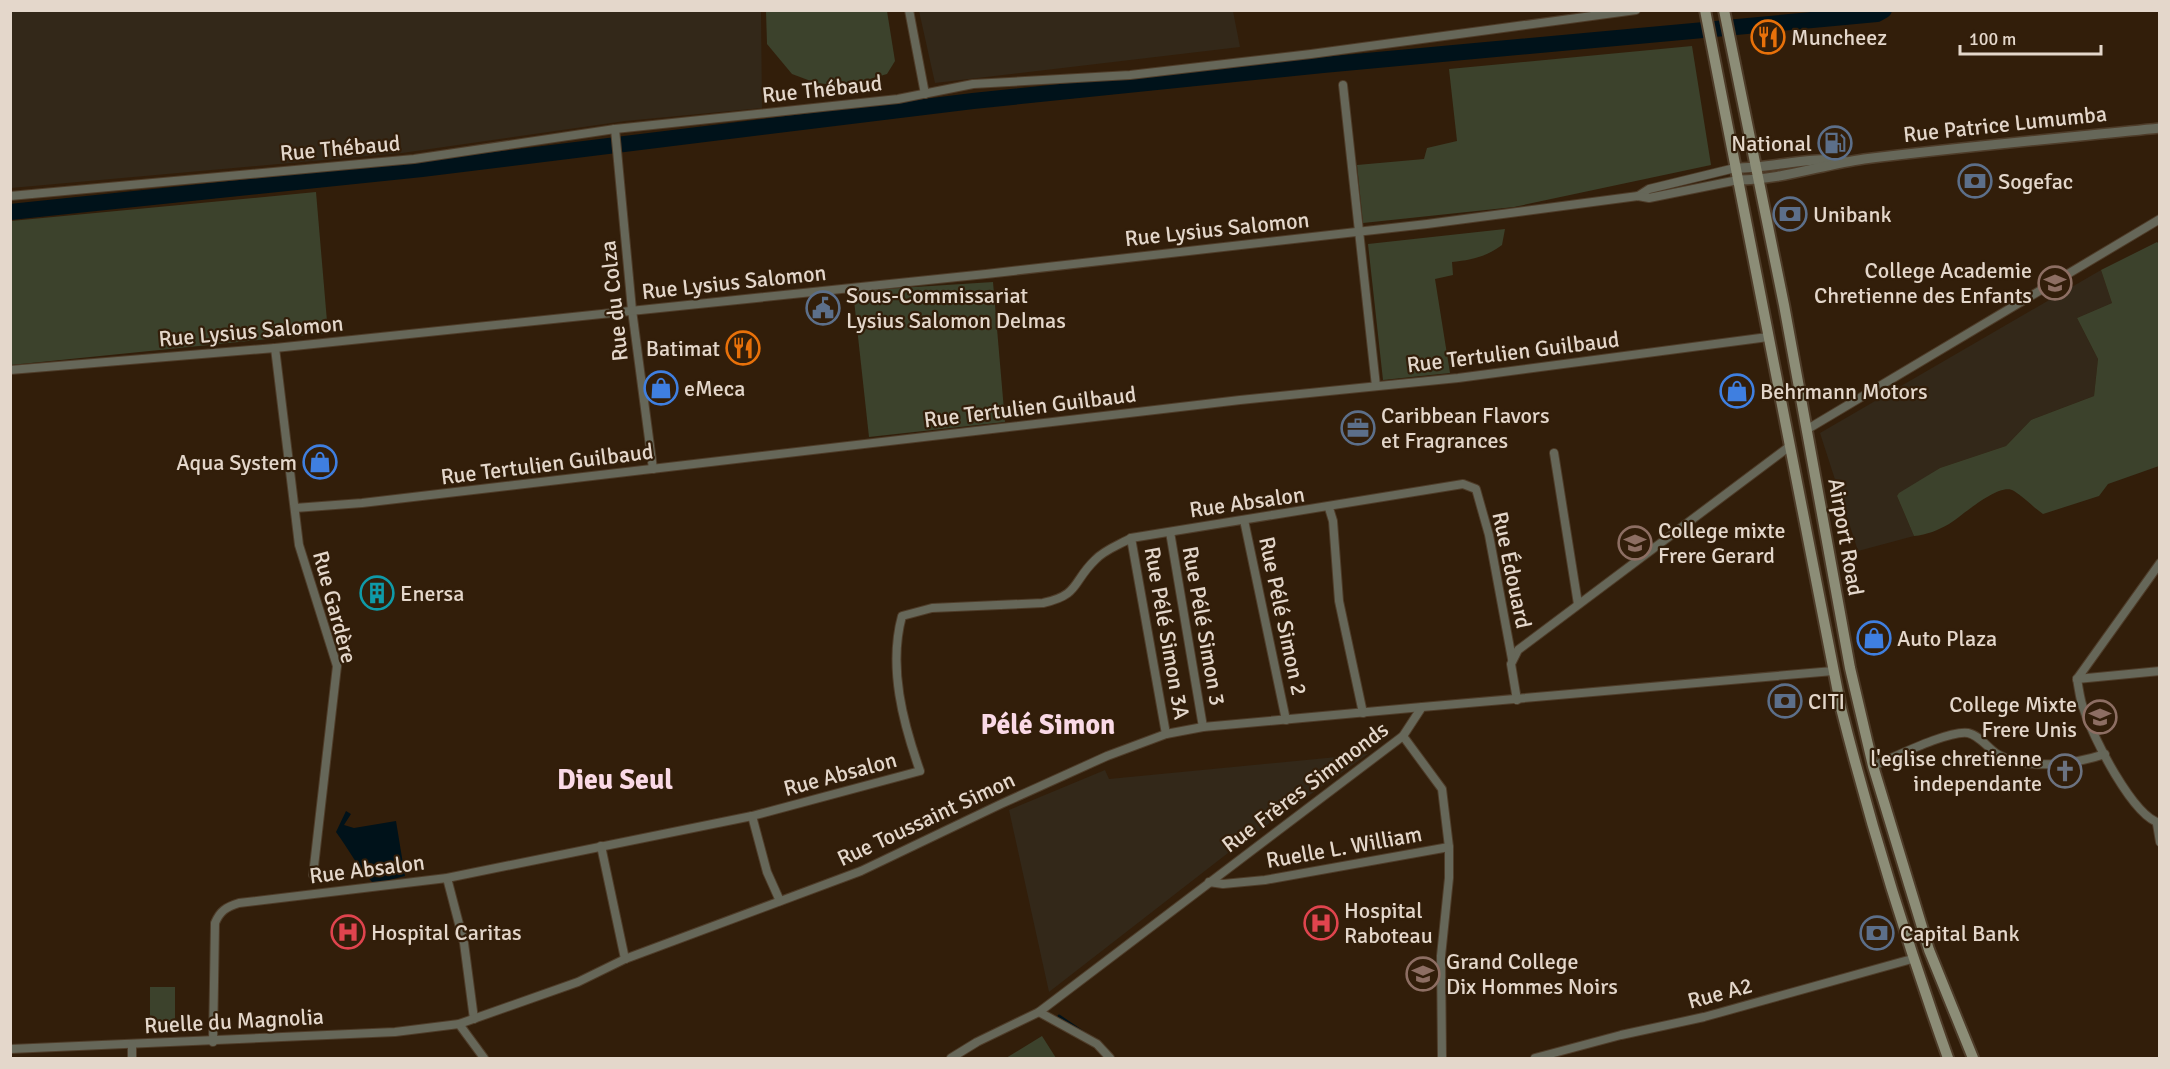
<svg xmlns="http://www.w3.org/2000/svg" width="2170" height="1069" viewBox="0 0 2170 1069" font-family="Signika,sans-serif">
	<rect width="100%" height="100%" fill="#321e0a"/>
	<g fill="#332819">
		<polygon points="11,10 761,11 762,108 625,121 402,153 11,188"/>
		<polygon points="1191,10 1233,11 1240,47 935,83 919,11"/>
		<polygon points="2101,270 2112,303 2077,318 2098,359 2094,396 2031,420 2006,446 1940,468 1897,496 1914,536 1858,551 1820,433"/>
		<polygon points="1368,754 1237,846 1049,992 1009,810 1105,770 1109,779"/>
	</g>
	<g fill="#3c422c">
		<polygon points="766,11 887,11 895,61 887,74 846,86 816,83 792,74 767,44"/>
		<polygon points="1692,46 1711,165 1514,207 1363,223 1357,165 1424,159 1427,148 1457,141 1449,69"/>
		<polygon points="316,192 328,333 11,365 11,221"/>
		<path d="M1505,229L1502,245C1486,257 1471,260 1452,262L1453,275L1435,279L1450,373L1383,380L1368,244Z"/>
		<path d="M2157,242L2160,245L2159,466L2108,484L2099,496L2043,514C2033,507 2025,498 2014,491C2000,481 1962,516 1949,524C1938,530 1927,535 1914,536L1897,496L1899,493L1940,468L2006,446L2031,420L2094,396L2098,359L2077,318L2112,303L2101,270Z"/>
		<polygon points="993,282 1005,422 869,437 853,291"/>
		<rect x="150" y="987" width="25" height="43"/>
		<polygon points="1042,1036 1056,1058 1006,1058"/>
	</g>
	<path fill="#00121a" d="M346,811L351,814L344,825L354,828L396,821L405,876L374,884C357,867 350,851 336,832Z"/>
	<g fill="none" stroke-linecap="round" stroke-linejoin="round">
		<polyline stroke="#00121a" stroke-width="3" points="1059,1016 1084,1033"/>
		<polyline stroke="#00121a" stroke-width="16" points="10,212 422,169 973,101 1323,65 1877,14 1884,10"/>
		<g stroke="#4e3c29" stroke-width="10">
			<g id="minor">
				<polyline points="909,10 925,94"/>
				<polyline points="1343,85 1376,386"/>
				<polyline points="615,129 632,310 653,469"/>
				<polyline points="10,196 414,159 615,129 898,99 973,84 1130,75 1311,54 1636,10"/>
				<polyline points="1638,196 1649,189 1735,168"/>
				<polyline points="275,348 299,545 337,666 313,875"/>
				<polyline points="10,370 275,348 986,274 1427,224 1638,196 1649,198 1738,180"/>
				<polyline points="1806,430 2160,219"/>
				<polyline points="1554,453 1578,604"/>
				<polyline points="295,508 362,503 1240,400 1458,378 1768,337"/>
				<polyline points="1329,508 1333,521 1339,601 1363,713"/>
				<polyline points="1244,520 1286,720"/>
				<polyline points="1170,532 1203,727"/>
				<polyline points="1131,538 1166,734"/>
				<path d="M2077,679C2079,689 2080,701 2084,710C2093,737 2133,817 2160,823"/>
				<polyline points="2077,679 2160,563"/>
				<polyline points="2077,679 2160,671"/>
				<polyline points="1517,700 1511,664 1518,650 1790,446"/>
				<polyline points="1403,736 1442,789 1449,847 1449,878 1441,956 1442,1058"/>
				<path d="M1873,766C1893,758 1948,730 1968,733C1979,735 1988,748 1997,754C2026,771 2075,764 2105,754"/>
				<polyline points="752,816 767,872 780,901"/>
				<polyline points="2157,824 2160,842"/>
				<polyline points="601,846 625,959"/>
				<polyline points="447,878 464,943 474,1019"/>
				<polyline points="1209,882 1223,884 1265,880 1449,847"/>
				<polyline points="1039,1012 1097,1044 1110,1058"/>
				<polyline points="459,1024 484,1058"/>
				<path d="M213,1042L215,923C220,911 226,907 239,903L447,878L752,816L920,771C903,723 888,667 902,616L932,608L1043,603C1080,595 1072,582 1095,560C1104,550 1119,545 1131,538L1463,484L1476,489L1489,535L1512,659"/>
				<polyline points="10,1049 395,1032 459,1024 578,982 625,959 861,871 1001,804 1107,756 1166,734 1203,727 1422,707"/>
				<polyline points="132,1058 132,1044"/>
				<polyline points="951,1058 977,1042 1039,1012 1403,736 1422,707 1833,671"/>
				<polyline points="1535,1058 1621,1035 1704,1017 1912,959"/>
			</g>
		</g>
		<g stroke="#4e3c29" stroke-width="12">
			<g id="tertiary">
				<path d="M1735,168C1772,168 1806,157 1843,160"/>
				<path d="M1738,180C1781,180 1821,165 1864,159C1962,147 2061,138 2160,128"/>
			</g>
		</g>
		<g stroke="#4e3c29" stroke-width="14">
			<g id="secondary">
				<path d="M1705,10L1841,708C1871,827 1907,943 1948,1058"/>
				<polyline points="1724,10 1784,305 1850,668 1873,766 1929,950 1973,1058"/>
			</g>
		</g>
		<use href="#minor" stroke="#666759" stroke-width="8"/>
		<use href="#tertiary" stroke="#666759" stroke-width="9"/>
		<use href="#secondary" stroke="#8c8d77" stroke-width="10"/>
	</g>
	<defs>
		<g id="restaurant-ring" transform="scale(1.725)"><circle r="9.5" fill="#321e0a" stroke="#e8710a" stroke-width="1.5"/><path d="M-5-6h1v4h1v-4h1v4h1v-4h1v5L-1.5 .5V6h-2V.5L-5-1ZM5-6V6H3V1.5H1.5Q1.5-4 5-6Z" fill="#e8710a"/></g>
		<g id="fuel-ring" transform="scale(1.725)"><circle r="9.5" fill="#321e0a" stroke="#5c6f8a" stroke-width="1.5"/><path d="M-5.5-6h7V0h2V4h1.3V-2.5L3-4.5l.8-.8L6-3V5H2.5V1h-1V6h-7ZM-4.2-4.7v3.2H.2V-4.7Z" fill="#5c6f8a"/></g>
		<g id="bank-ring" transform="scale(1.725)"><circle r="9.5" fill="#321e0a" stroke="#5c6f8a" stroke-width="1.5"/><path d="M-6-4H6V4H-6ZM0-2.3a2.3 2.3 0 1 0 0 4.6a2.3 2.3 0 1 0 0-4.6Z" fill="#5c6f8a"/></g>
		<g id="school-ring" transform="scale(1.725)"><circle r="9.5" fill="#321e0a" stroke="#8d6e63" stroke-width="1.5"/><path d="M0-5L7-2L0 1L-7-2ZM-4 1L0 2.5L4 1V4Q0 6-4 4Z" fill="#8d6e63"/></g>
		<g id="civic-ring" transform="scale(1.725)"><circle r="9.5" fill="#321e0a" stroke="#5c6f8a" stroke-width="1.5"/><path d="M-.6-6.5H3V-4.5H.6V-3L4-1V1h2V6H-6V1h2V-1L-.6-3ZM-1.2 2.5V6h2.4V2.5Z" fill="#5c6f8a"/></g>
		<g id="shop-ring" transform="scale(1.725)"><circle r="9.5" fill="#321e0a" stroke="#3f7fe0" stroke-width="1.5"/><path d="M-5-2.5h2.3a2.7 3.5 0 0 1 5.4 0H5L5.5 6h-11ZM-1.5-2.5h3a1.5 2.3 0 0 0-3 0Z" fill="#3f7fe0"/></g>
		<g id="office-ring" transform="scale(1.725)"><circle r="9.5" fill="#321e0a" stroke="#5c6f8a" stroke-width="1.5"/><path d="M-6-3h4V-5.5h4V-3h4V5H-6ZM-1-4.5V-3h2v-1.5ZM-6 0V1H6V0Z" fill="#5c6f8a"/></g>
		<g id="building-ring" transform="scale(1.725)"><circle r="9.5" fill="#321e0a" stroke="#0f9aa8" stroke-width="1.5"/><path d="M-4-6H4V6H1V3H-1V6H-4ZM-2.5-4.3h1.7v1.8h-1.7ZM.8-4.3h1.7v1.8H.8ZM-2.5-1h1.7V.8h-1.7ZM.8-1h1.7V.8H.8Z" fill="#0f9aa8"/></g>
		<g id="church-ring" transform="scale(1.725)"><circle r="9.5" fill="#321e0a" stroke="#6b7280" stroke-width="1.5"/><path d="M-1.2-6h2.4v3.5h3.3v2.4h-3.3V6h-2.4V-.1h-3.3v-2.4h3.3Z" fill="#6b7280"/></g>
		<g id="hospital-ring" transform="scale(1.725)"><circle r="9.5" fill="#321e0a" stroke="#e0444e" stroke-width="1.5"/><path d="M-5-5h3v3.5h4V-5h3V5h-3V1.5h-4V5h-3Z" fill="#e0444e"/></g>
	</defs>
	<g fill-rule="evenodd">
		<use href="#restaurant-ring" x="1768" y="37"/>
		<use href="#fuel-ring" x="1835" y="143"/>
		<use href="#bank-ring" x="1975" y="181"/>
		<use href="#bank-ring" x="1790" y="214"/>
		<use href="#school-ring" x="2055" y="283"/>
		<use href="#civic-ring" x="823" y="308"/>
		<use href="#restaurant-ring" x="743" y="348"/>
		<use href="#shop-ring" x="661" y="388"/>
		<use href="#shop-ring" x="1737" y="391"/>
		<use href="#office-ring" x="1358" y="428"/>
		<use href="#shop-ring" x="320" y="462"/>
		<use href="#school-ring" x="1635" y="543"/>
		<use href="#building-ring" x="377" y="593"/>
		<use href="#shop-ring" x="1874" y="638"/>
		<use href="#bank-ring" x="1785" y="701"/>
		<use href="#school-ring" x="2100" y="717"/>
		<use href="#church-ring" x="2065" y="771"/>
		<use href="#hospital-ring" x="1321" y="923"/>
		<use href="#hospital-ring" x="348" y="932"/>
		<use href="#bank-ring" x="1877" y="933"/>
		<use href="#school-ring" x="1423" y="974"/>
	</g>
	<g text-anchor="middle" dominant-baseline="central" stroke-width="4.5" stroke-linejoin="round" paint-order="stroke">
		<g font-size="22" fill="#e4d7cb" stroke="#321e0a" text-anchor="start">
			<text x="1791" y="37">Muncheez</text>
			<text x="1812" y="143" text-anchor="end">National</text>
			<text x="1998" y="181">Sogefac</text>
			<text x="1813" y="214">Unibank</text>
			<text x="2032" y="270" text-anchor="end">College Academie<tspan x="2032" dy="25">Chretienne des Enfants</tspan></text>
			<text x="846" y="295">Sous-Commissariat<tspan x="846" dy="25">Lysius Salomon Delmas</tspan></text>
			<text x="720" y="348" text-anchor="end">Batimat</text>
			<text x="684" y="388">eMeca</text>
			<text x="1760" y="391">Behrmann Motors</text>
			<text x="1381" y="415">Caribbean Flavors<tspan x="1381" dy="25">et Fragrances</tspan></text>
			<text x="297" y="462" text-anchor="end">Aqua System</text>
			<text x="1658" y="530">College mixte<tspan x="1658" dy="25">Frere Gerard</tspan></text>
			<text x="400" y="593">Enersa</text>
			<text x="1897" y="638">Auto Plaza</text>
			<text x="1808" y="701">CITI</text>
			<text x="2077" y="704" text-anchor="end">College Mixte<tspan x="2077" dy="25">Frere Unis</tspan></text>
			<text x="2042" y="758" text-anchor="end">l'eglise chretienne<tspan x="2042" dy="25">independante</tspan></text>
			<text x="1344" y="910">Hospital<tspan x="1344" dy="25">Raboteau</tspan></text>
			<text x="371" y="932">Hospital Caritas</text>
			<text x="1900" y="933">Capital Bank</text>
			<text x="1446" y="961">Grand College<tspan x="1446" dy="25">Dix Hommes Noirs</tspan></text>
		</g>
		<g font-size="22" fill="#e4d7cb" stroke="#321e0a">
			<text transform="translate(822 89) rotate(-6)">Rue Thébaud</text>
			<text transform="translate(2005 124) rotate(-6)">Rue Patrice Lumumba</text>
			<text transform="translate(340 148) rotate(-5)">Rue Thébaud</text>
			<text transform="translate(1217 229) rotate(-6)">Rue Lysius Salomon</text>
			<text transform="translate(734 282) rotate(-6)">Rue Lysius Salomon</text>
			<text transform="translate(614 301) rotate(-96)">Rue du Colza</text>
			<text transform="translate(251 331) rotate(-5)">Rue Lysius Salomon</text>
			<text transform="translate(1513 352) rotate(-7)">Rue Tertulien Guilbaud</text>
			<text transform="translate(1030 407) rotate(-7)">Rue Tertulien Guilbaud</text>
			<text transform="translate(547 464) rotate(-7)">Rue Tertulien Guilbaud</text>
			<text transform="translate(1247 502) rotate(-8)">Rue Absalon</text>
			<text transform="translate(1846 537) rotate(80)">Airport Road</text>
			<text transform="translate(1512 570) rotate(78)">Rue Édouard</text>
			<text transform="translate(335 607) rotate(75)">Rue Gardère</text>
			<text transform="translate(1283 616) rotate(78)">Rue Pélé Simon 2</text>
			<text transform="translate(1204 626) rotate(80)">Rue Pélé Simon 3</text>
			<text transform="translate(1167 633) rotate(80)">Rue Pélé Simon 3A</text>
			<text transform="translate(840 774) rotate(-15)">Rue Absalon</text>
			<text transform="translate(1305 787) rotate(-37)">Rue Frères Simmonds</text>
			<text transform="translate(926 819) rotate(-25)">Rue Toussaint Simon</text>
			<text transform="translate(1344 847) rotate(-10)">Ruelle L. William</text>
			<text transform="translate(367 869) rotate(-7)">Rue Absalon</text>
			<text transform="translate(1720 993) rotate(-15)">Rue A2</text>
			<text transform="translate(234 1021) rotate(-3)">Ruelle du Magnolia</text>
		</g>
		<g font-size="28" font-weight="bold" fill="#fad9e6" stroke="#321e0a">
			<text x="1048" y="725">Pélé Simon</text>
			<text x="615" y="780">Dieu Seul</text>
		</g>
	</g>
	<rect width="2170" height="1069" fill="none" stroke="#e4d7cb" stroke-width="24"/>
	<path d="M1960 45v9h141v-9" fill="none" stroke="#e4d7cb" stroke-width="3"/>
	<text x="1969" y="45" font-size="18" fill="#e4d7cb" stroke="#321e0a" stroke-width="4.5" paint-order="stroke">100 m</text>
</svg>
